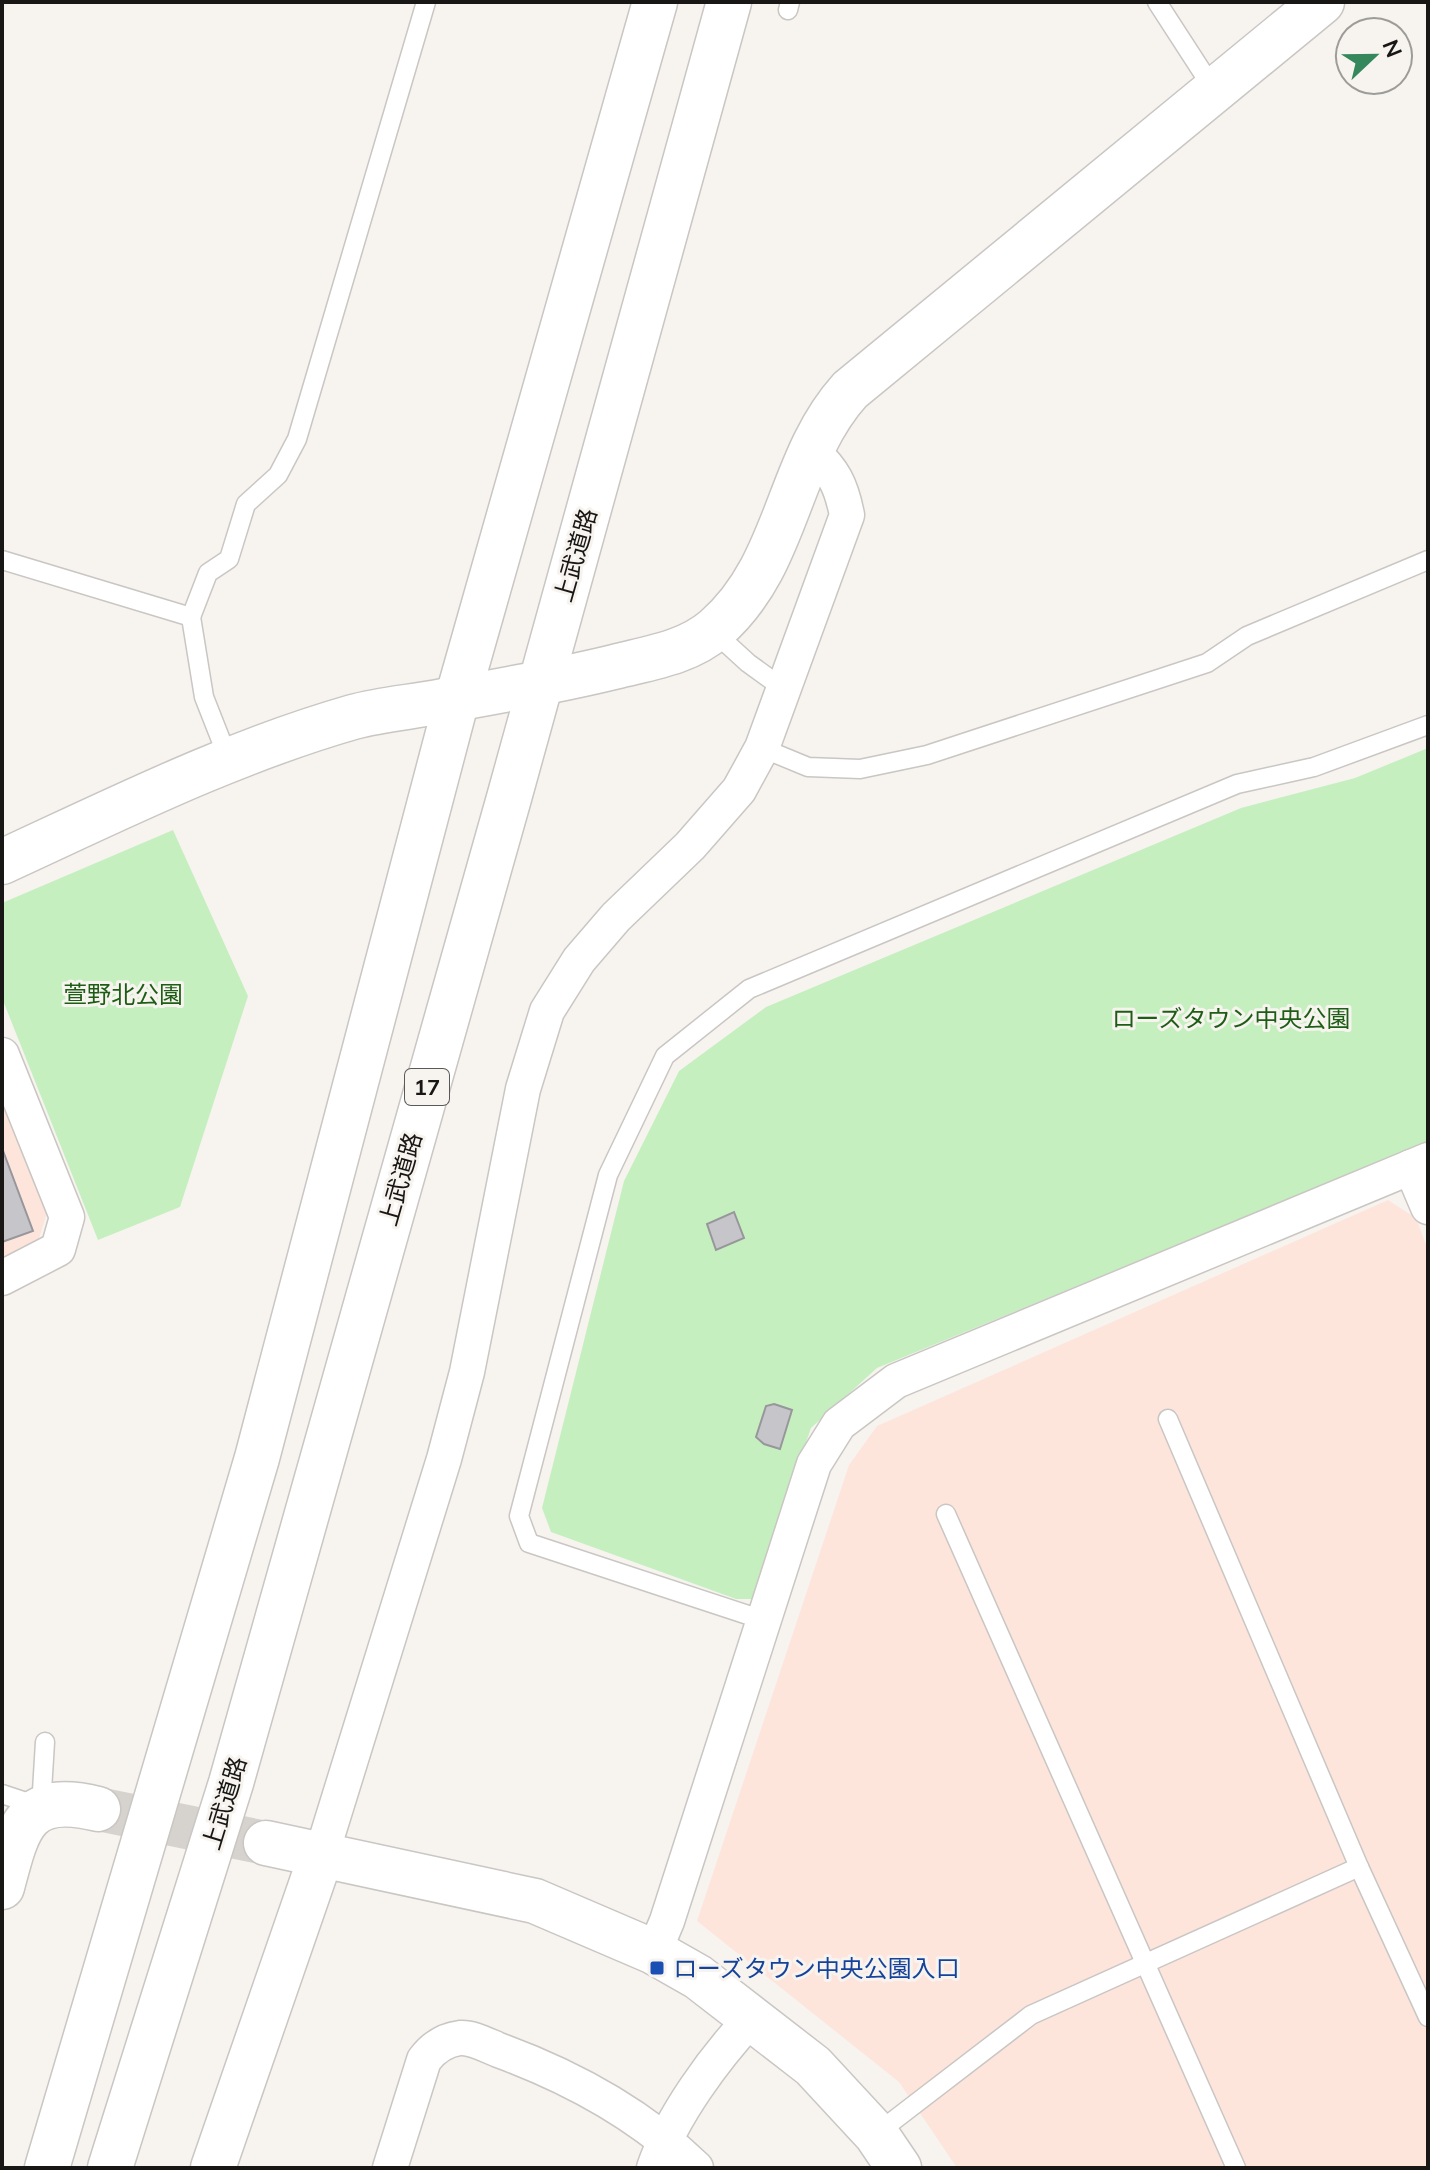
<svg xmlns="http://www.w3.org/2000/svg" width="1430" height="2170" viewBox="0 0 1430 2170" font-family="Mulish,'Noto Sans JP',sans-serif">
	<rect width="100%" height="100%" fill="#f7f4f0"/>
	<g fill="#fee5dc">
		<polygon points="2,1104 47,1213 37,1245 2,1262"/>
		<polygon points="1388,1200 1416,1218 1428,1250 1428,2168 957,2168 899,2082 697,1921 849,1465 877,1426"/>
	</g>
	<g fill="#c6efc0">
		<polygon points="1428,748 1428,1142 877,1368 811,1428 753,1599 736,1599 551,1532 542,1508 624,1181 679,1071 766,1007 1241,808 1355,778"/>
		<polygon points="173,830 248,996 180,1207 98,1240 2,998 2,903"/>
	</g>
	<g fill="#c6c6ca" stroke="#97979b" stroke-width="2">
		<polygon points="2,1148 33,1231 2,1242"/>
		<polygon points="734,1212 744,1238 716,1250 707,1224"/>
		<polygon points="774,1404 792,1410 780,1449 764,1444 756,1437 766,1406"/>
	</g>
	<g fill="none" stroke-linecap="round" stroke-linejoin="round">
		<polyline stroke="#d6d3cf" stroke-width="44" stroke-dasharray="44 22" stroke-linecap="butt" points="98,1809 266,1843"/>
		<g stroke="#c9c6c3" stroke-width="21">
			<g id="lane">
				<polyline points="1157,2 1214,90"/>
				<polyline points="788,10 790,2"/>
				<polyline points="2,560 191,617 204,697 228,758"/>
				<polyline points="191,617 208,573 229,559 246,504 278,475 297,439 426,2"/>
				<polyline points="713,631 748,663 784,689"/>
				<polyline points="762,748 808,767 860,769 927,755 1207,663 1247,636 1428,560"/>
				<polyline points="1168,1419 1359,1867 1428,2017"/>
				<polyline points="946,1514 1236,2168"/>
				<polyline points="763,1620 529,1543 519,1516 608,1175 665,1056 749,989 1237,784 1314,767 1428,725"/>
				<polyline points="2,1794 41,1807 45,1742"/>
				<polyline points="876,2134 1031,2015 1359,1867"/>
			</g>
		</g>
		<g stroke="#c9c6c3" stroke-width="37">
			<g id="street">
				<polyline points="2,1055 67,1217 58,1249 2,1278"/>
				<polyline points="1411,1167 1428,1207"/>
				<path d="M321,1856L444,1459L467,1372L523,1089L547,1011L579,960L616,917L690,846L739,790L762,748L847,515C841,485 834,471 811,450"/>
				<polyline points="654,1952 667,1921 814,1464 839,1424 896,1381 1428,1160"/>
				<path d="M390,2168L424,2060C433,2048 444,2040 460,2038C473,2037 488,2046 501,2051C574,2078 640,2114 696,2168"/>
				<path d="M654,2168C671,2117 715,2057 752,2018"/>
			</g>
		</g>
		<g stroke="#c9c6c3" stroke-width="47">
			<g id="secondary">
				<path d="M2,862C117,809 231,752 353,717C382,709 413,707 443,701C500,691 557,681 614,667C649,658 687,653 715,629C790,564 786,461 850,390L1322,2"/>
				<polyline points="266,1843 535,1901 654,1952 698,1977 813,2066 876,2134 899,2168"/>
				<path d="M2,1887C18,1826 25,1791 98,1809"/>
				<polyline points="213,2168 321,1856"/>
			</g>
		</g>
		<g stroke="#c9c6c3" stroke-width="47">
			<g id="highway">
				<polyline points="47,2168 257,1458 457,699 655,2"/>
				<polyline points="110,2168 231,1783 509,798 729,2"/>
			</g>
		</g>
		<use href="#lane" stroke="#fff" stroke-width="18"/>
		<use href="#street" stroke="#fff" stroke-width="34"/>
		<use href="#secondary" stroke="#fff" stroke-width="44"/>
		<use href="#highway" stroke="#fff" stroke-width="44"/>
	</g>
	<rect fill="#1a4fb4" stroke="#f7f4f0" stroke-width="3" x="649" y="1960" width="16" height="16" rx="4"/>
	<g text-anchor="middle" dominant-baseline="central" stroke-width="6" stroke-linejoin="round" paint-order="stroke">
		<rect fill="#f7f4f0" stroke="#5b5957" stroke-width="2" x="405" y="1069" width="44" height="36" rx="6"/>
		<g font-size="22" font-weight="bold" fill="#181715">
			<text x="427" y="1087">17</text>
		</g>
		<g font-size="24" fill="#181715" stroke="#f7f4f0">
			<text transform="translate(575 555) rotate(-74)">上武道路</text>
			<text transform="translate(400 1179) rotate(-74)">上武道路</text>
			<text transform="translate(224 1803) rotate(-73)">上武道路</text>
		</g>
		<g font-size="24" fill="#1d5d15" stroke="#f7f4f0">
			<text x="123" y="994">萱野北公園</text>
			<text x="1231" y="1018">ローズタウン中央公園</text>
		</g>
		<g font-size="24" fill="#164399" stroke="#f7f4f0" text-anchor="start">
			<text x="673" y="1968">ローズタウン中央公園入口</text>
		</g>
	</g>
	<rect width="1430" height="2170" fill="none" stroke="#181715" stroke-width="8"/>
	<g transform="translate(1374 56) rotate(68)"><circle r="38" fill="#f7f4f0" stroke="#9e9c98" stroke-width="2"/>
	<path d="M0-6L14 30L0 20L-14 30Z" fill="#34885b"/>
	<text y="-12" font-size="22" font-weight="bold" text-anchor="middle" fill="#181715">N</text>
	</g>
</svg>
